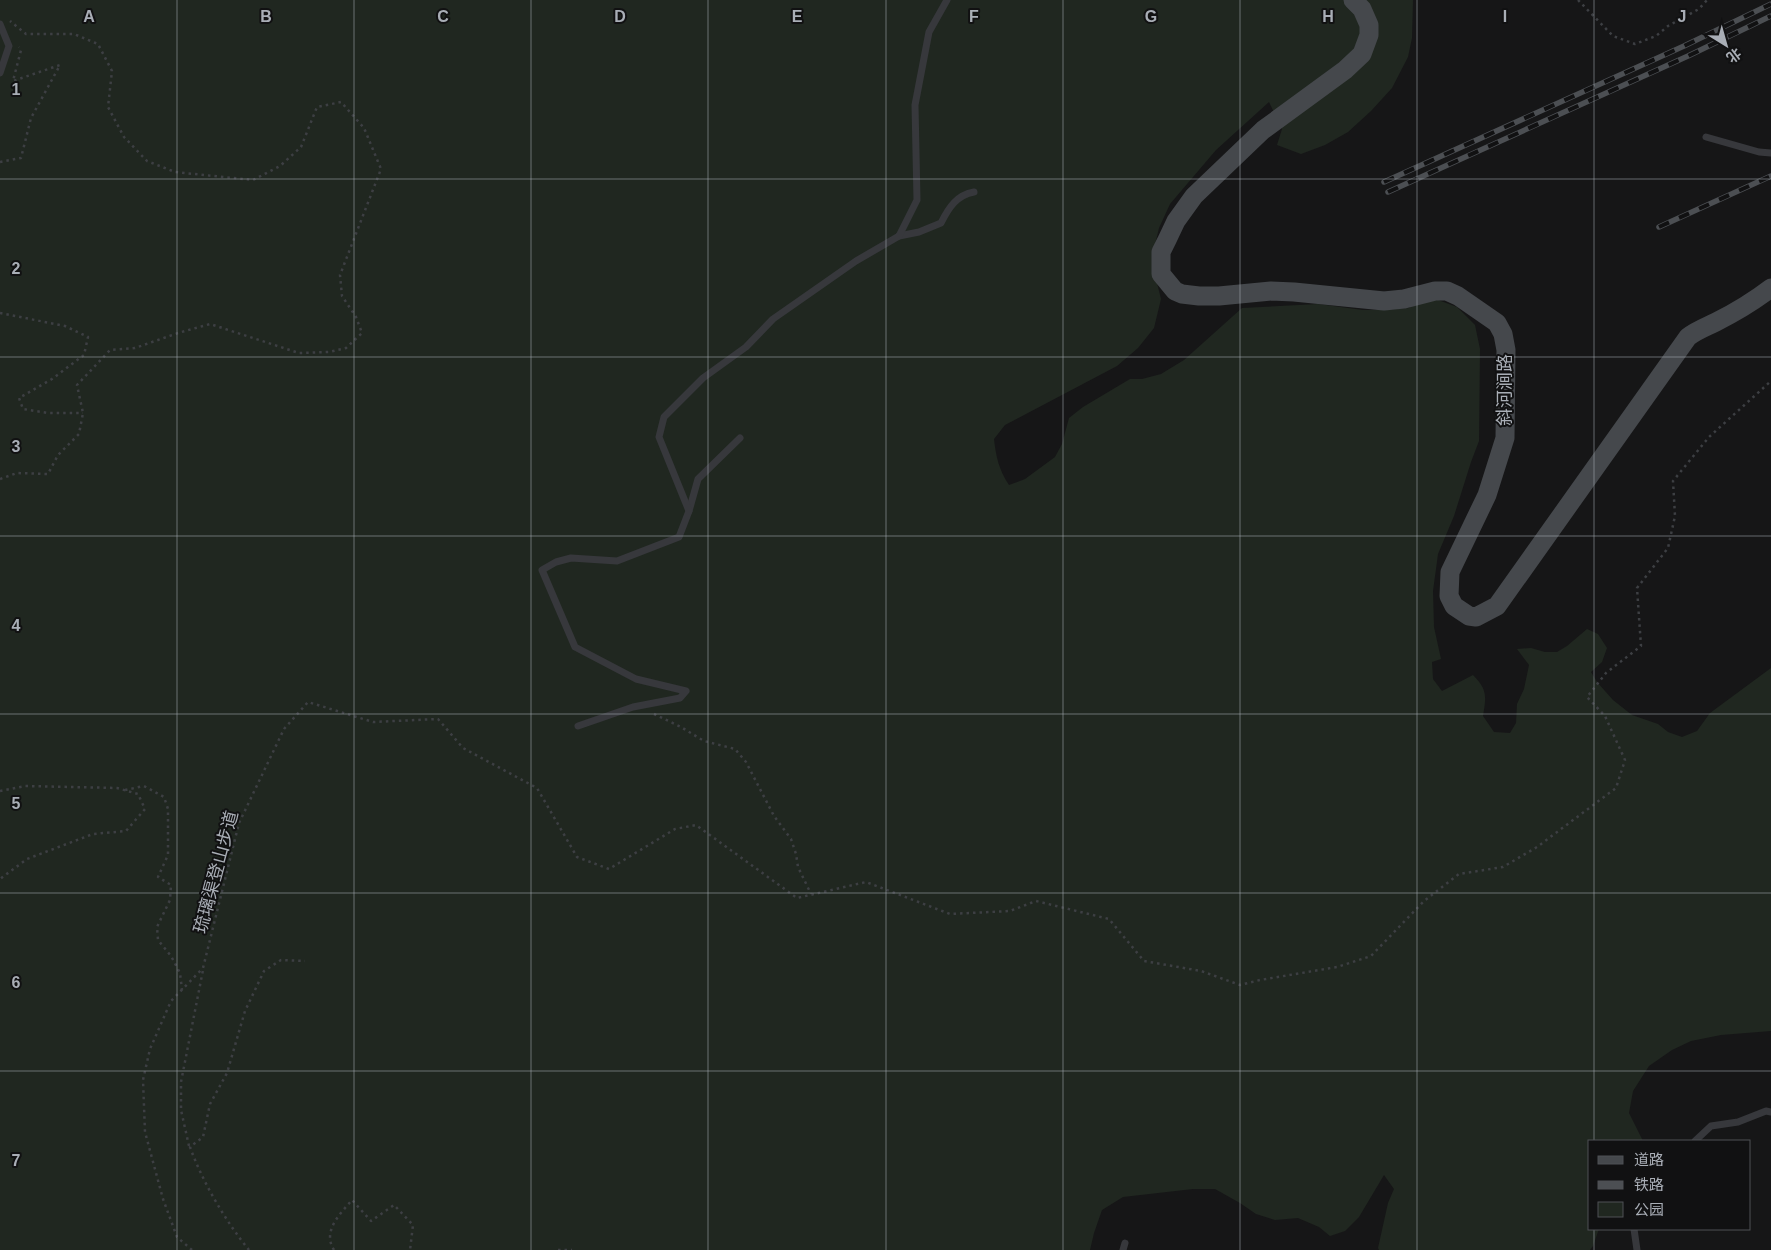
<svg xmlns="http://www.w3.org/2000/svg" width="1771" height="1250" viewBox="0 0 1771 1250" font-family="Helvetica,'Noto Sans SC',sans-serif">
	<rect width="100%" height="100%" fill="#161617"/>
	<path fill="#202720" d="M0,0H1413L1412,38L1408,57L1392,88L1371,111L1348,132L1325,145L1301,154L1277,145L1282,129L1269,102L1216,150L1170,204L1159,228L1154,249L1153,267L1161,299L1154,328L1138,348L1117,366L1005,425L994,439C996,457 999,470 1009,485L1025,479L1055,457L1062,444L1069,418L1083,407L1130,379H1142L1161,374L1184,360L1242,308L1318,304L1363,310H1387L1409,308L1420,301L1430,297L1457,307L1475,325L1480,349L1479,441L1471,462L1454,516L1438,554L1433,591L1434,627L1441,659L1432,662L1433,679L1442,691L1473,675C1488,690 1486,697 1483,716L1494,732L1510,733L1516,723L1517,704L1524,689L1529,665L1517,649L1531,648L1545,652H1557L1567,646L1587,629L1598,634L1607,648L1602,662L1591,672L1597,682L1613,700L1632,715L1658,724L1668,732L1682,737L1697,731L1710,713L1771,668V1031L1721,1035L1691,1041L1672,1050L1649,1066L1633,1091L1629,1113L1643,1141H1590V1229H1599L1593,1246L1590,1250H1379L1378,1248L1388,1203L1394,1189L1384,1175L1359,1217L1345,1231L1330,1236L1319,1227L1298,1218L1275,1220L1256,1214L1240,1203L1215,1189H1193L1123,1197L1102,1210L1094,1233L1090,1250H0Z"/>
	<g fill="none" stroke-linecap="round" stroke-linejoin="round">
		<g stroke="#3d3f43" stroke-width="2.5" stroke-dasharray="2.5 4" stroke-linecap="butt">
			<polyline points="1578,0 1613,36 1635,44 1656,36 1668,26 1699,9 1707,0"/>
			<polyline points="0,162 21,158 31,118 60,65 13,81 21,50 19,47"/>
			<polyline points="0,313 65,326 88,337 84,355 52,379 19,398 23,409 48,413 83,413"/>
			<polyline points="0,479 17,473 48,474 58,455 79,434 83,413 77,385 110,350 135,348 178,333 210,324 299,353 329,352 346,348 362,333 356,317 342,296 340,275 381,169 364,128 341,102 317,107 301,147 280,166 253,180 175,172 147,161 124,137 108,107 112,71 98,44 74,34 26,34 10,21"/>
			<polyline points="654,714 681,727 704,741 735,749 746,762 774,816 791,839 796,854 798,867 811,894"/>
			<polyline points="125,790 144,786 164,797 168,809 168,855 158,877 171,885 170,900 157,927 158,940 171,956 180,973 182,990"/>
			<polyline points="0,791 25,786 117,788 138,794 145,809 126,831 93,834 27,859 0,879"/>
			<polyline points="189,1146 181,1110 181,1082 203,970"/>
			<polyline points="192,1250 177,1237 163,1199 145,1132 143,1080 150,1049 171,1001 203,968 239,823 284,729 308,702 373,722 438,719 463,748 537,788 577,857 609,869 675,829 696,825 797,898 866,882 950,914 1010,911 1036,901 1109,919 1144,961 1201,971 1240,985 1260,980 1337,967 1371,956 1424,901 1459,874 1503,867 1537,847 1616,788 1625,760 1605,716 1587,697 1606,673 1641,646 1637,588 1668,548 1675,516 1673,481 1709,437 1771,381"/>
			<path d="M249,1250C226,1222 202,1181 190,1147L203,1137L210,1104L227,1073L245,1011L264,971L281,960L305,961"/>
			<path d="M334,1250C322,1231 340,1214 352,1200L371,1221L394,1205L413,1225L410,1250"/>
			<polyline points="558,1250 572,1250"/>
		</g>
		<g stroke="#37383c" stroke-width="7">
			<polyline points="0,24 9,46 0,73"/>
			<polyline points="1706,137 1759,152 1771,153"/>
			<path d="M899,236L919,232L941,223C949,207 957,195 974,192"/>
			<polyline points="689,511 698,479 740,438"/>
			<polyline points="578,726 633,707 680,698 686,691 636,679 575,647 542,570 556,562 571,558 617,561 679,537 689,511 659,437 664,417 703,378 746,347 773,319 856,261 899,236 917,200 915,105 929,32 947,0"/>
			<polyline points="1695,1141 1711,1126 1738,1122 1766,1111 1771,1112"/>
			<polyline points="1634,1229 1637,1250"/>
			<polyline points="1123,1250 1125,1243"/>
		</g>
		<path stroke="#45484c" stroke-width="19" d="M1353,0L1362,9L1369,25V35L1362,54L1345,70L1263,130L1194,196L1176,221L1167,240L1161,252V274L1175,291L1182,294L1199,296H1219L1271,291L1294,292L1384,301L1404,299L1435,291H1447L1458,296L1497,323L1503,334L1506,350L1505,438L1487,495L1450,572L1449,596L1454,606L1469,616L1476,617L1497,606L1688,337C1697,330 1706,327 1716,322C1736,312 1754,301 1771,288"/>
		<g stroke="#4c4f53" stroke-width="5.5">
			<g id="rail">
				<polyline points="1384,182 1684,46 1771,4"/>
				<polyline points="1388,192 1688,56 1771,16"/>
				<polyline points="1659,227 1771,176"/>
			</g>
		</g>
		<use href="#rail" stroke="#111112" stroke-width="4" stroke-dasharray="11" stroke-linecap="butt"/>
	</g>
	<path fill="none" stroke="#a9aeb6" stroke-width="1" stroke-opacity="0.55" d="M177,0V1250M354,0V1250M531,0V1250M708,0V1250M886,0V1250M1063,0V1250M1240,0V1250M1417,0V1250M1594,0V1141M0,179H1771M0,357H1771M0,536H1771M0,714H1771M0,893H1771M0,1071H1771M1594,1229V1250"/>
	<g text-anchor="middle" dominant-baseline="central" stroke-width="4" stroke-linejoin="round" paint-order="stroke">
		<g font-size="18" fill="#a9aeb6" stroke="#111112">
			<text transform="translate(1505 390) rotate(-90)">斜河涧路</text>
			<text transform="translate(216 872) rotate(-75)">琉璃渠登山步道</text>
		</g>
	</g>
	<g font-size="16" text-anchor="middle" font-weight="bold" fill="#a9aeb6" stroke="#111112" stroke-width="4" stroke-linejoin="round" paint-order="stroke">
		<text x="89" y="22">A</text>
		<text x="266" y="22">B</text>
		<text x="443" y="22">C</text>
		<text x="620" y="22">D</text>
		<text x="797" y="22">E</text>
		<text x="974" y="22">F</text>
		<text x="1151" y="22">G</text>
		<text x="1328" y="22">H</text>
		<text x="1505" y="22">I</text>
		<text x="1682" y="22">J</text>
		<text x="16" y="95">1</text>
		<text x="16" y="274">2</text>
		<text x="16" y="452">3</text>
		<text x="16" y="631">4</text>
		<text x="16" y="809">5</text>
		<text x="16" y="988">6</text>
		<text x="16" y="1166">7</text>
	</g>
	<rect x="1588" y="1140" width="162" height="90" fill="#111112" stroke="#4e5054"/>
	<rect x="1598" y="1156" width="25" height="8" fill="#45484c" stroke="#4e5054"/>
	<text x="1634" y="1165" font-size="15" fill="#a9aeb6">道路</text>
	<rect x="1598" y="1181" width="25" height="8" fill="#4c4f53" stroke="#4e5054"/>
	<text x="1634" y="1190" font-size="15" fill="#a9aeb6">铁路</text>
	<rect x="1598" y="1202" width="25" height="15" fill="#202720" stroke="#4e5054"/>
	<text x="1634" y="1215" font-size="15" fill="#a9aeb6">公园</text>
	<g transform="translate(1726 45) rotate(143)" stroke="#111112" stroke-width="4" paint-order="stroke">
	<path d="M0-4L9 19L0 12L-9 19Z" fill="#a9aeb6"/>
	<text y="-8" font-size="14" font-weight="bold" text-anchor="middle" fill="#a9aeb6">北</text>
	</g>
</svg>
